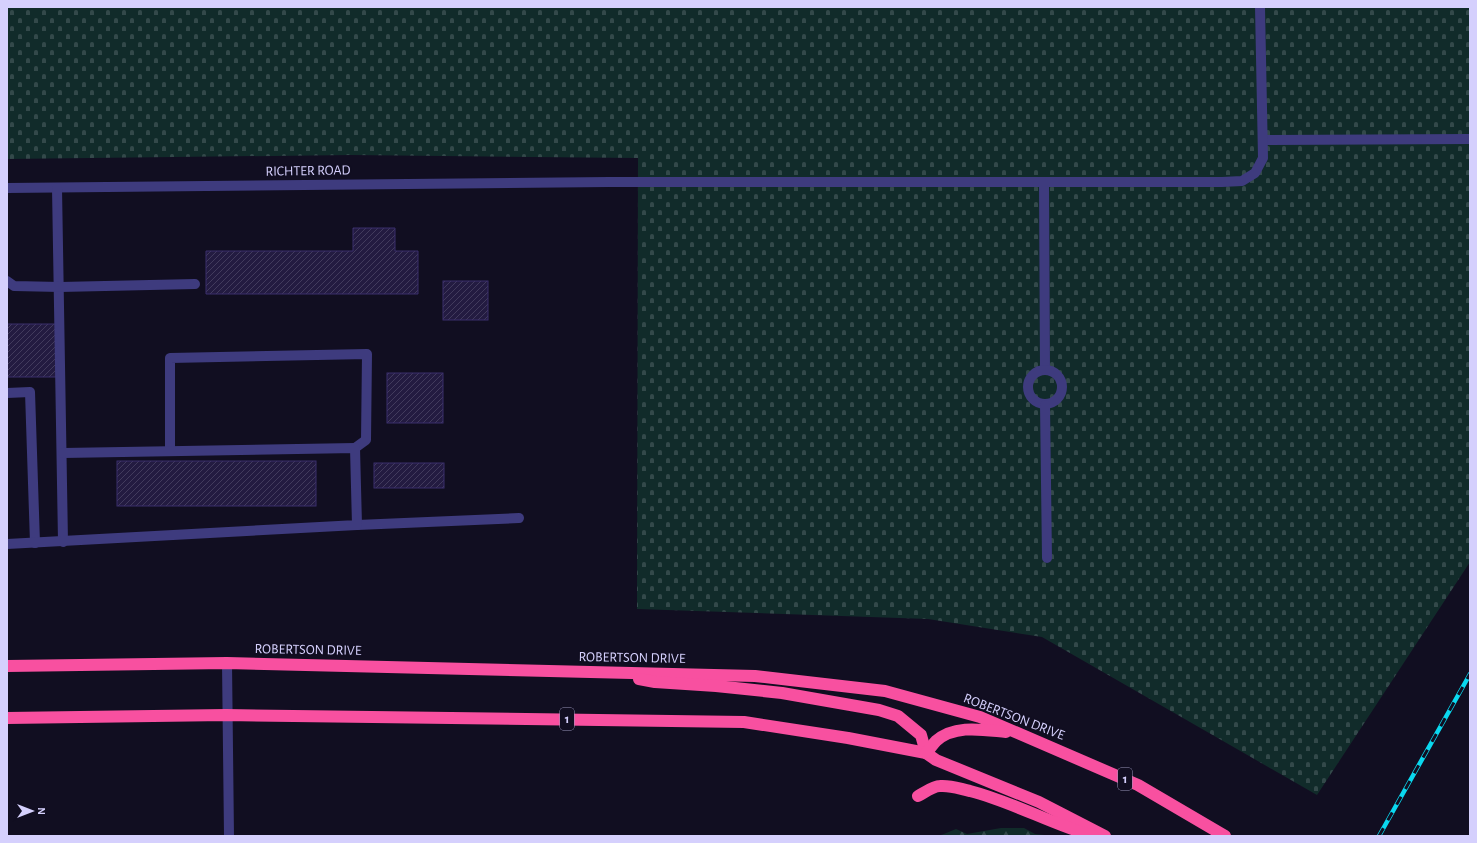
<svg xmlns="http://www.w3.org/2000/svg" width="1477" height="843" viewBox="0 0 1477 843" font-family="'Alegreya Sans',sans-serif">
	<defs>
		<pattern id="forest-firs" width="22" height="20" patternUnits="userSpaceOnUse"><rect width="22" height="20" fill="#112b2a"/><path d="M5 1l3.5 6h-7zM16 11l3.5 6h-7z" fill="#33494a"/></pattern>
		<pattern id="cemetery-stones" width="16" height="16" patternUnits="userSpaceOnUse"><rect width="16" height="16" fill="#112b2a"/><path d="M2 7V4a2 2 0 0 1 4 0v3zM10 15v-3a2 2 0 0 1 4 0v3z" fill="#33494a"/></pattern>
		<pattern id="building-hatch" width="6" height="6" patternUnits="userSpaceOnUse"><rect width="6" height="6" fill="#231b41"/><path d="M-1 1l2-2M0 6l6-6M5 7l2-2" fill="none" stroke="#423b5d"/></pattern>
	</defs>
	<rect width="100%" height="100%" fill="#110e21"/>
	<polygon fill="url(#forest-firs)" points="1001,828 1024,828 1035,834 1054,836 939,836 956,829 967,834"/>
	<polygon fill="url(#cemetery-stones)" points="7,7 1470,7 1470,562 1317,795 1042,637 928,619 637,609 638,158 351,155 7,159"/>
	<g fill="url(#building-hatch)" stroke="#3a2e6c">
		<polygon points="353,228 395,228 395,251 418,251 418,294 206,294 206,251 353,251"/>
		<rect x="443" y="281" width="45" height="39"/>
		<rect x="7" y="324" width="49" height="53"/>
		<rect x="387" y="373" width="56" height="50"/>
		<rect x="117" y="461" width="199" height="45"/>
		<rect x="374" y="463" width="70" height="25"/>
	</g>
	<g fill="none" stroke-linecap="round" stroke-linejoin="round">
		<g stroke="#3e3b7e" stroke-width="10">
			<polyline points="1263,140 1470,139"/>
			<polyline points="1044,182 1045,370"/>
			<polyline points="7,188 609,182 1222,182 1242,181 1255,173 1263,158 1260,7"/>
			<polyline points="57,188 63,542"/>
			<polyline points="7,281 14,286 60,287 195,284"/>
			<circle cx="1045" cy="387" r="17"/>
			<polyline points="7,393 30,392 35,543"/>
			<polyline points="1045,405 1047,558"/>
			<polyline points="170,451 170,358 367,354 366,440 355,448"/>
			<polyline points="357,525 519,518"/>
			<polyline points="7,544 357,525 355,448 63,453"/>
			<polyline points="227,663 229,836"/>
		</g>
		<g stroke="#f850a0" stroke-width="12">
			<polyline points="7,666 227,663 755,676 885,691 980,717 1020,734 1138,785 1225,836"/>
			<polyline points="639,679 655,682 716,686 782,693 879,710 898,716 921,735 926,753"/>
			<polyline points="7,718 226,715 744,722 848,738 926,753 936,760 1039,802 1105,836"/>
			<path d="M926,753C930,749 933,744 936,741C955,724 984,730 1006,732"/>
			<path d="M918,796C924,793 933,786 940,786C951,785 960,789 970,791C1013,802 1051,824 1093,836"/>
		</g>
		<g stroke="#0ad8ef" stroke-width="4.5">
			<polyline id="rail" points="1379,836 1470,674"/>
		</g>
		<use href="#rail" stroke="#110e21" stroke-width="3" stroke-dasharray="9" stroke-linecap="butt"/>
	</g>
	<g text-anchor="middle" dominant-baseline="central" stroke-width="3.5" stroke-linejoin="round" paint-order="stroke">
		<g fill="#110e21" stroke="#9a96bb" stroke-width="1">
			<rect x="560" y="708" width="14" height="22" rx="3"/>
			<rect x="1118" y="768" width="14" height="22" rx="3"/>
		</g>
		<g font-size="13" font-weight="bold" fill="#d5d0fd">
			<text x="567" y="719">1</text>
			<text x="1125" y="779">1</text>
		</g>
		<g font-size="14" fill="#d5d0fd" stroke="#110e21">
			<text transform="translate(308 171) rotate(-1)">RICHTER ROAD</text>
			<text transform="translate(308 650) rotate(1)">ROBERTSON DRIVE</text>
			<text transform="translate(632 658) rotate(1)">ROBERTSON DRIVE</text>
			<text transform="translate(1014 717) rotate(21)">ROBERTSON DRIVE</text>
		</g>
	</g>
	<rect width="1477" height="843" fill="none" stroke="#d5d0fd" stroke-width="16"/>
	<g transform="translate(32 811) rotate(90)" stroke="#110e21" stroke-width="3" paint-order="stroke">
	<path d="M0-3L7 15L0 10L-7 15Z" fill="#d5d0fd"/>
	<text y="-6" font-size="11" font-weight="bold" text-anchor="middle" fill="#d5d0fd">N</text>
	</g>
</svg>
